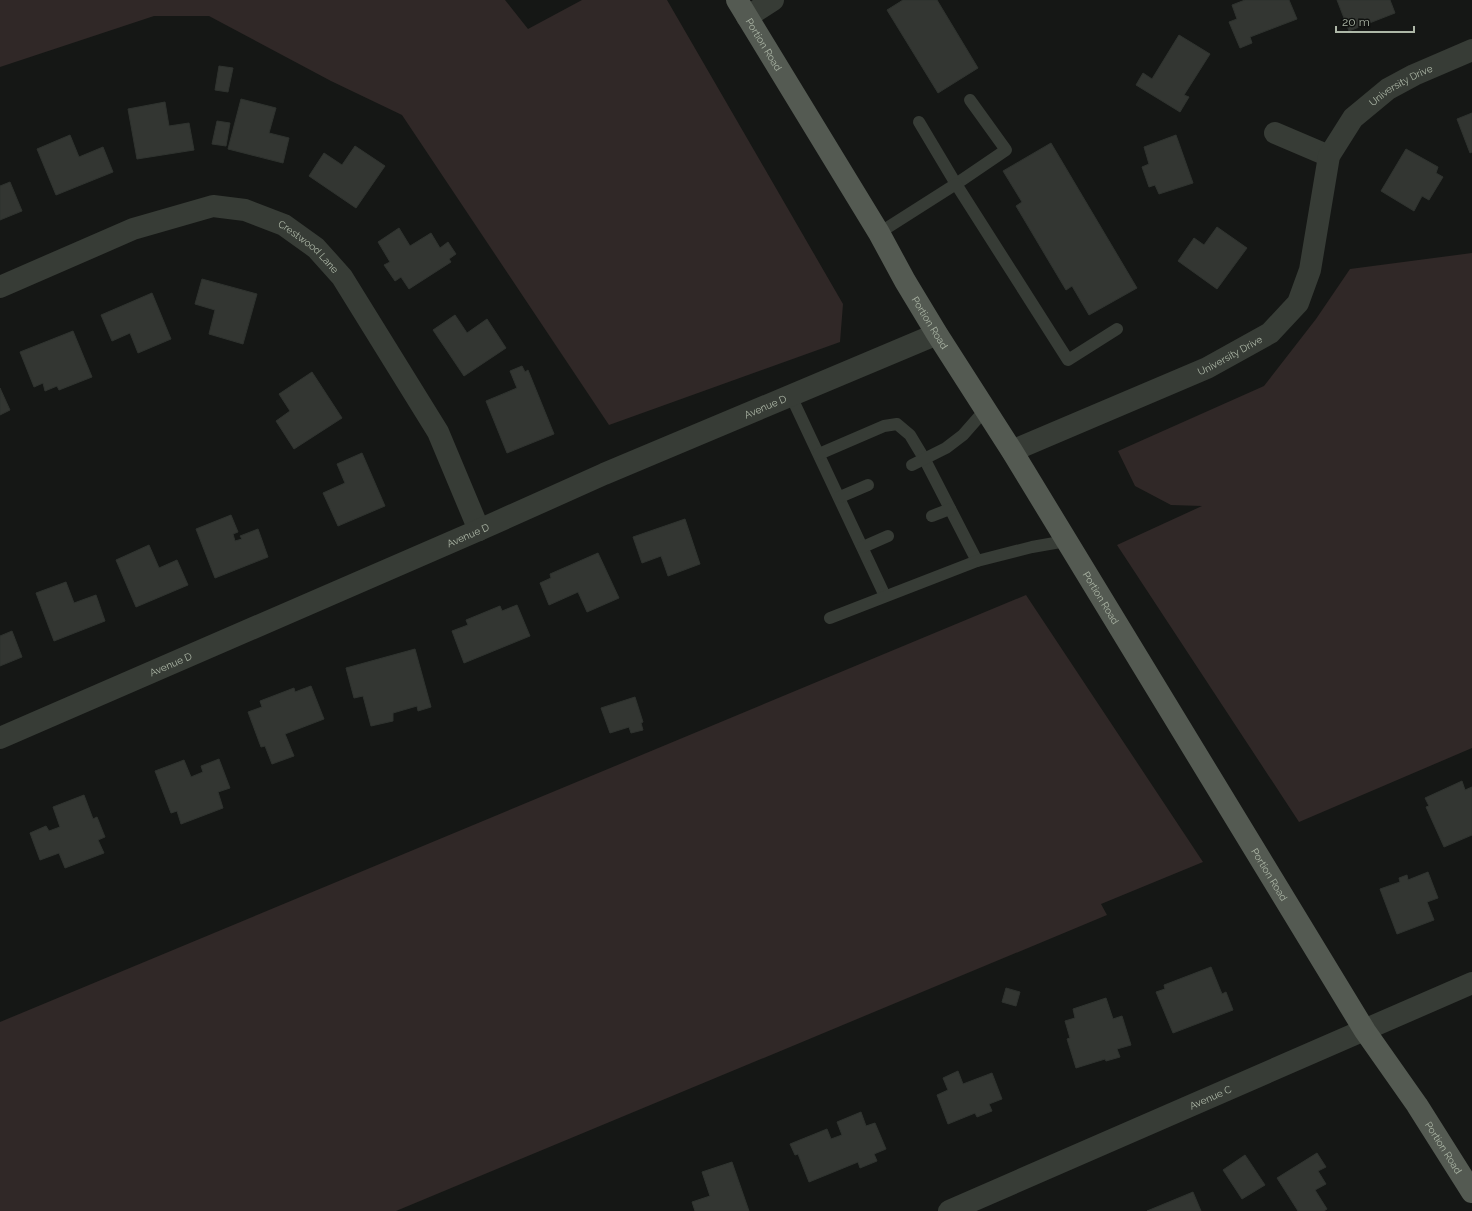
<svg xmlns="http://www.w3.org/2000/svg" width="1472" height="1211" viewBox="0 0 1472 1211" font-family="Raleway,sans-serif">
	<rect width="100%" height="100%" fill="#151715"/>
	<g fill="#302827">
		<polygon points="0,0 505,0 528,29 582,0 667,0 843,304 840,342 609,425 402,115 331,81 209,16 154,16 0,67"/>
		<polygon points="1472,253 1472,748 1299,822 1117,545 1202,506 1171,505 1135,486 1118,451 1264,386 1316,319 1350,269"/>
		<polygon points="1026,595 1203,862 1101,904 1107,915 396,1211 0,1211 0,1022"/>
	</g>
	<g fill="#333632" stroke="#2f332f">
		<polygon points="903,0 937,0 978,68 938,93 887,10"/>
		<polygon points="1245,0 1289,0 1297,19 1250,37 1252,43 1240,48 1229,22 1237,19 1232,5"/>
		<polygon points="1337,0 1390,0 1395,13 1349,31"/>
		<polygon points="1179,35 1210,54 1184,95 1189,97 1180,112 1136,85 1143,73 1152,79"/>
		<polygon points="219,66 233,68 228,92 215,90"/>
		<polygon points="241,99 276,108 269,133 289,138 283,163 228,149"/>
		<polygon points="165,102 169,126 189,123 194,150 137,159 128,109"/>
		<polygon points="1472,113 1472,152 1470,153 1457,119"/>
		<polygon points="217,121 230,123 226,146 212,144"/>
		<polygon points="70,135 79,157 103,147 113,172 56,195 37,149"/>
		<polygon points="1176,135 1193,183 1159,194 1155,185 1149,187 1142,167 1149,164 1144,147"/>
		<polygon points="1051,143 1137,288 1089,315 1072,286 1066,290 1016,206 1022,202 1003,171"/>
		<polygon points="355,146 385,166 356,208 309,176 324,153 342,165"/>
		<polygon points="1406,149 1438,167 1436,173 1443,177 1429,200 1422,196 1414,211 1381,191"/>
		<polygon points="10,182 22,211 0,220 0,186"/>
		<polygon points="1217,227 1247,248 1217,289 1178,261 1194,238 1204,245"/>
		<polygon points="399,228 410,246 431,233 440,248 448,242 456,254 449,259 451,262 409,289 401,277 395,281 384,265 390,262 378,242"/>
		<polygon points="202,279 257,294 243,344 209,334 215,310 195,304"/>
		<polygon points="152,293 171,339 138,353 130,333 112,341 101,315"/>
		<polygon points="455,315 467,333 487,319 506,348 464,376 433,330"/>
		<polygon points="73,331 92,377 59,390 57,386 45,391 43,383 34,387 20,352"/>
		<polygon points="522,366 525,372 528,370 554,434 507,453 486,401 517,388 510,371"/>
		<polygon points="312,372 342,418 294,449 276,421 290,411 279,394"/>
		<polygon points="0,388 10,410 0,415"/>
		<polygon points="362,453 385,506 338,526 323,493 345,483 337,464"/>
		<polygon points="231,515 238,532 233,534 235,541 242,539 240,536 258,529 268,557 215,578 196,529"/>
		<polygon points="685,519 700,564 668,576 661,556 642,563 633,537"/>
		<polygon points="149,545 159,568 177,560 188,585 136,607 116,560"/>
		<polygon points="598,553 619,598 587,612 578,592 549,605 540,583 551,578 550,574"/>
		<polygon points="66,582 74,603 96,595 105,621 54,641 36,593"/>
		<polygon points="517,605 530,636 464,663 452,631 468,625 466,620 500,606 502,611"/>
		<polygon points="12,631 22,657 0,666 0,636"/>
		<polygon points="415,649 431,707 418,711 417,706 393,713 393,721 371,726 363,696 354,698 346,668"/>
		<polygon points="311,686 324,719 285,734 294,756 272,764 265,746 261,747 248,712 262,707 260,701 294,688 295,692"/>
		<polygon points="635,697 643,722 641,723 643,730 631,733 629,727 610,733 601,708"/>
		<polygon points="219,759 230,788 218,792 223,808 181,824 177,811 171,813 155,771 184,760 191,777 203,772 201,766"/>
		<polygon points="1462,781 1465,790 1472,787 1472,835 1444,847 1426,807 1429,806 1425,798"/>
		<polygon points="84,795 93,819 97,817 105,837 98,840 104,853 65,868 59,853 40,860 30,833 46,826 49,831 60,827 53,807"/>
		<polygon points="1428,872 1438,898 1427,902 1434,920 1397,934 1380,889 1400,882 1399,878 1407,875 1408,880"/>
		<polygon points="1211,967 1222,994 1226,992 1233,1010 1173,1033 1156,992 1165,989 1164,985"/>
		<polygon points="1006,988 1020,992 1016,1006 1002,1002"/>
		<polygon points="1106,998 1113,1019 1122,1016 1131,1045 1117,1049 1120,1057 1106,1061 1105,1059 1076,1068 1067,1039 1070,1038 1065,1021 1075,1018 1073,1009"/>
		<polygon points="958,1071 963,1084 992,1073 1002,1099 989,1104 992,1111 977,1117 975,1113 948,1124 937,1095 948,1090 943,1078"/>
		<polygon points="861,1112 866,1126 875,1123 886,1149 874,1154 877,1161 860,1168 858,1162 809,1182 798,1154 795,1155 790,1144 827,1129 831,1139 842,1135 837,1122"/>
		<polygon points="1317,1153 1326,1167 1318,1171 1326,1184 1315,1190 1327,1209 1324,1211 1298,1211 1277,1178"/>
		<polygon points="1245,1155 1265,1185 1242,1199 1223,1170"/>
		<polygon points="732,1162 749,1211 695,1211 692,1202 710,1196 702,1172"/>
		<polygon points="1193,1192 1201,1211 1147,1211"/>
	</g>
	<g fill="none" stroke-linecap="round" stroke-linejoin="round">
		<g stroke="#373c36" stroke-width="12">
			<polyline points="919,122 956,184 1006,150 970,100"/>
			<polyline points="879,233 956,184 1068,360 1117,329"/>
			<polyline points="791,396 885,596"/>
			<polyline points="819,454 884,426 897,424 910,435 925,460 977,561"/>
			<polyline points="912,465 946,448 963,435 985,410"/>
			<polyline points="840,497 868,485"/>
			<polyline points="932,516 950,509"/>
			<polyline points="863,547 888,536"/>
			<polyline points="830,618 977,561 1032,547 1066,541"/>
		</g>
		<g stroke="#373c36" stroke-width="22">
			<polyline points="747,17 773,0"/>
			<polyline points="1275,133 1329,156"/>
			<path id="s1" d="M0,287L133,229L213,206L245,210L284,225L316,248L342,277L438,432L479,530"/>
			<path id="s2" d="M1012,451L1207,368L1270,333L1298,303L1310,270L1329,156L1353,118L1388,89L1414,75L1472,50"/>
			<path id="s3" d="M0,738L479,530L604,474L937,334"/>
			<path id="s4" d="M949,1211L1472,983"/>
		</g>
		<path stroke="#545a52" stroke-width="22" id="s5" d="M737,0L879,233L905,281L937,334L1012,451L1365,1031L1417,1105L1472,1192"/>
	</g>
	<g text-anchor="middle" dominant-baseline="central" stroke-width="3" stroke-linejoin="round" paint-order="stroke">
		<g font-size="10" fill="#adb7a7" stroke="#101210">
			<text stroke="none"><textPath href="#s5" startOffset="52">Portion Road</textPath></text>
			<text stroke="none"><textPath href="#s2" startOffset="579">University Drive</textPath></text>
			<text stroke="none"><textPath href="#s1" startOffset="335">Crestwood Lane</textPath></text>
			<text stroke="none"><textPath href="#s5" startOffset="376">Portion Road</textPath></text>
			<text stroke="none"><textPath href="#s2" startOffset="238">University Drive</textPath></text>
			<text stroke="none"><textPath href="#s3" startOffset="834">Avenue D</textPath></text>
			<text stroke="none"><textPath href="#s3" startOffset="510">Avenue D</textPath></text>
			<text stroke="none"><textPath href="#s5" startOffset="700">Portion Road</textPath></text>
			<text stroke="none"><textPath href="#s3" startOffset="186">Avenue D</textPath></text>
			<text stroke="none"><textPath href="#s5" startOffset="1024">Portion Road</textPath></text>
			<text stroke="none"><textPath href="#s4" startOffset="285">Avenue C</textPath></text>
			<text stroke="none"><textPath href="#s5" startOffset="1348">Portion Road</textPath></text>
		</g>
	</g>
	<path d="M1336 26v6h78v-6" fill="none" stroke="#adb7a7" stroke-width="2"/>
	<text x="1342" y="26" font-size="12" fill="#adb7a7" stroke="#101210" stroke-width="3" paint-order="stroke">20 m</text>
</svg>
